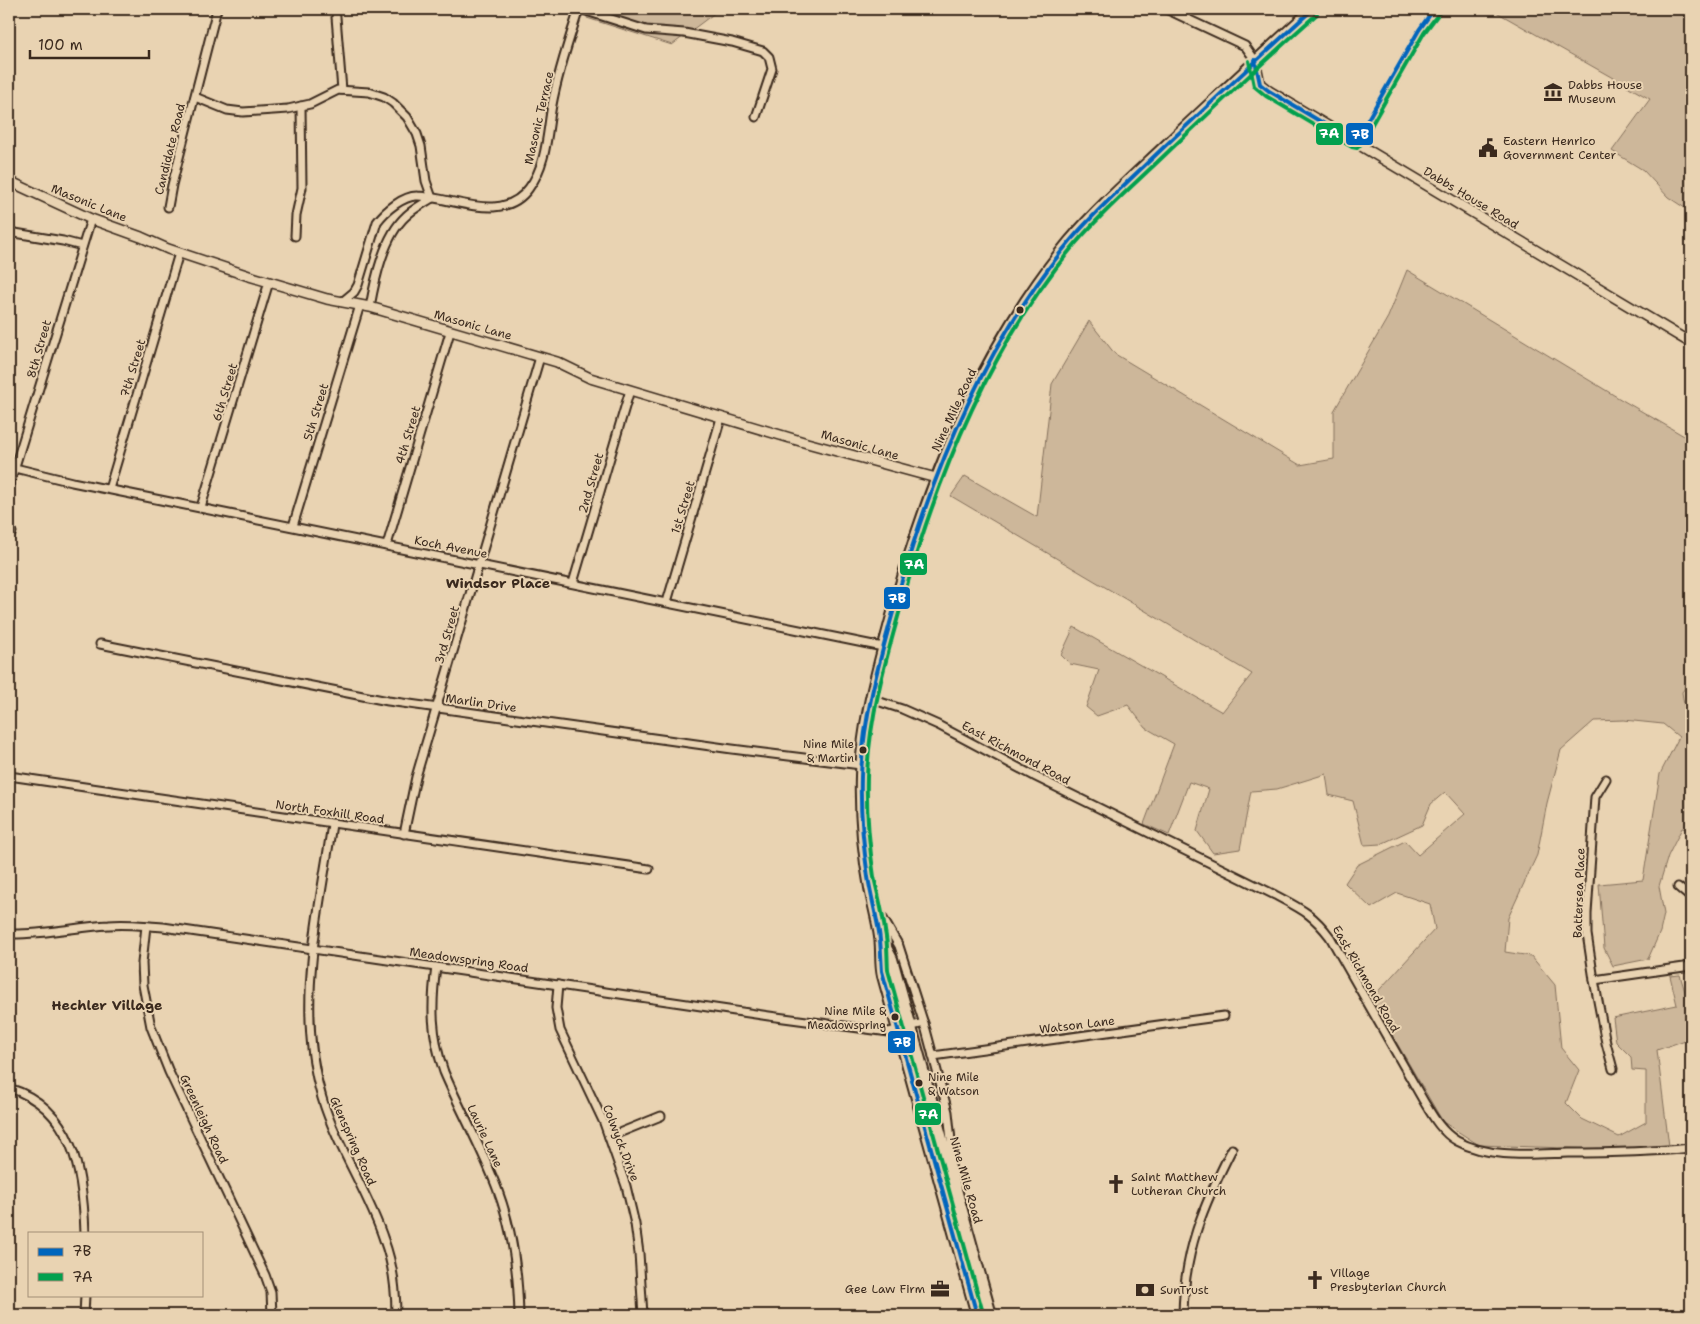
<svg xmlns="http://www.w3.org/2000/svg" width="1700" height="1324" viewBox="0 0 1700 1324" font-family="'Shantell Sans',sans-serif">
	<rect width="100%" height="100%" fill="#e9d3b2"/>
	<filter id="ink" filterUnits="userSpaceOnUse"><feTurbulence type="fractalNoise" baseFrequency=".02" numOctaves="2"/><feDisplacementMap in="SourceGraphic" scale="10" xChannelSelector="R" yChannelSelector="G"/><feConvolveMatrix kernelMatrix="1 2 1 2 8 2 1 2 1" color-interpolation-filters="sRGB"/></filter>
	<g filter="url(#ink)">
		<g fill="#cdb79a" stroke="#84705c">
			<polygon points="588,9 720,9 672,45 587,18"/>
			<polygon points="1491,9 1691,9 1691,212 1668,197 1643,170 1612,151 1650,99"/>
			<polygon points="1407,270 1617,397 1691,440 1691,680 1682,692 1684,705 1691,717 1691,830 1682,828 1668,856 1659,886 1664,914 1660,932 1648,959 1613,966 1604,948 1599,884 1643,880 1660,774 1679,737 1663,724 1624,720 1594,721 1561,750 1547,803 1537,855 1508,918 1505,952 1531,956 1555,985 1561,1048 1579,1070 1566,1103 1582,1119 1619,1137 1646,1122 1646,1071 1632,1070 1631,1057 1616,1042 1613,1018 1677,1005 1670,976 1680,975 1688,1002 1691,1003 1691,1038 1657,1050 1669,1146 1594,1149 1479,1145 1443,1122 1371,999 1435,929 1430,904 1397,893 1371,908 1345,883 1357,865 1405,841 1418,855 1465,814 1445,792 1431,804 1422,825 1381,844 1364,845 1353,801 1329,795 1326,774 1277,789 1251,791 1240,849 1213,853 1197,831 1209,789 1189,782 1169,835 1144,824 1174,744 1146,728 1128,705 1097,716 1086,707 1099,670 1070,664 1061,655 1074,627 1222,712 1252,674 951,496 965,476 1037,517 1052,384 1089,321 1115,354 1300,465 1334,459 1334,411 1388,317"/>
		</g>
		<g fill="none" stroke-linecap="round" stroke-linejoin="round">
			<g stroke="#3b2a1e" stroke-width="11">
				<g id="street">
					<polyline points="580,9 646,30 684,33 732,42 763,51 769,57 772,69 756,117"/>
					<polyline points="1166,9 1245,46 1255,60"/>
					<polyline points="336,17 342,90"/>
					<polyline points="195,97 227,110 243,112 288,109 310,104 338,90 369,92 384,97 393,103 407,117 417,134 421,146 426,181 432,198"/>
					<polyline points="168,207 172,185 217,9"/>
					<polyline points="9,232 63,241 82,246"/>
					<polyline points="295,236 296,215 302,188 301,106"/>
					<path d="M342,302L354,292L358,285L377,222C385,211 404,195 418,196C453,197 503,225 529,188C547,164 547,133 552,105C558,72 569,40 579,9"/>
					<path d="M370,307C375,279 384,236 406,216C413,209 423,204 432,198"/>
					<polyline points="15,468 72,482 883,647"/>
					<polyline points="9,486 91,219"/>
					<polyline points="109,489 179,253"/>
					<polyline points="201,507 269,282"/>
					<polyline points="293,526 360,305"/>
					<polyline points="9,527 12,532 9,538"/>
					<polyline points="387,545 450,332"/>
					<polyline points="573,583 630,390"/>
					<polyline points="667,602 721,418"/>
					<polyline points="100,644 388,701 732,749 861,765"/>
					<path d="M871,699L902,709L938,725L1034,776L1275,895C1301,909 1312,913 1330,937L1423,1100C1432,1115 1441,1132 1457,1141C1490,1159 1533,1154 1569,1153C1610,1153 1650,1152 1691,1148"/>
					<polyline points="9,776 649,869"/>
					<polyline points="1606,779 1595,797 1587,913 1587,934 1594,980 1606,1043 1613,1069"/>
					<path d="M332,824C319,914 295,1008 322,1098C337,1148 368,1191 384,1240C393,1264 396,1290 396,1315"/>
					<polyline points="404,834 416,777 540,357"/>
					<polyline points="1678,887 1691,898"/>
					<polyline points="877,908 899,946 926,1030 948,1112 951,1140 950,1161"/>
					<polyline points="146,926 142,963 143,985 151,1027 169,1072 265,1275 271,1292 272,1315"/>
					<path d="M9,934C43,935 75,927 109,925C127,923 145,926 163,927L769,1016L889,1032L924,1023"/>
					<path d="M436,967C431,1005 431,1035 444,1072C461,1112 483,1150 498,1191C513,1231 518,1273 519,1315"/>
					<polyline points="1594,980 1691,966"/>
					<polyline points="558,985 556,1008 560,1030 604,1123 626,1186 635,1224 639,1253 643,1315"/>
					<polyline points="933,1056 1224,1016"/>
					<path d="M9,1088C74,1108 83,1173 85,1233"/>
					<polyline points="609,1137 661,1116"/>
					<polyline points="84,1315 85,1295"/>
					<path d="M1183,1315C1184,1251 1203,1206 1232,1149"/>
				</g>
			</g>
			<g stroke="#3b2a1e" stroke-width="12">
				<g id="secondary">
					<polyline points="1255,60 1260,84 1269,91 1691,343"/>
					<polyline points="9,181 91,219 141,237 168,249 249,276 327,299 370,307 557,362 590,378 630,390 807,443 936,478"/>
				</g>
			</g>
			<g stroke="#3b2a1e" stroke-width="14">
				<g id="primary">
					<polyline points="882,940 892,959 991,1315"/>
					<path d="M977,1315L883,976C880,963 882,950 880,937C878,921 873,904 870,888C863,851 860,813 861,776C862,725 876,676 889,627C925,490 979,352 1069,242C1103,202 1143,168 1181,131C1225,90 1268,49 1313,9"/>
				</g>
			</g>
			<use href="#street" stroke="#e9d3b2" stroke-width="7"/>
			<use href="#secondary" stroke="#e9d3b2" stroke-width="9"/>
			<use href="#primary" stroke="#e9d3b2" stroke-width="10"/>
			<g stroke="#e9d3b2" stroke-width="8">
				<g id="bus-1">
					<polyline points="1255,60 1260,84 1269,91 1355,142 1419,30 1434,9"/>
					<path d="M977,1315L882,971C881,958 881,945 879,932C876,914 871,896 868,877C863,844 860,810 861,777C863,713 882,652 899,591C934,467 987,341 1070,241C1099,207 1133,177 1165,146C1214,100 1263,54 1313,9"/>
				</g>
			</g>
			<g stroke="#e9d3b2" stroke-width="8">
				<g id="bus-2">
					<polyline points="1249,61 1254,86 1266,96 1352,147 1357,148 1360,145 1424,33 1439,13"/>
					<path d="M983,1313L888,970C887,957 888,944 885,931C883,913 878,895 874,877C869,844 866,810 867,777C869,714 888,652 905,592C940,469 992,343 1075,244C1104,210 1138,181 1170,150C1219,104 1267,58 1317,14"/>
				</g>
			</g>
			<use href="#bus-1" stroke="#0065bd" stroke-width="4"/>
			<use href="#bus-2" stroke="#03a04e" stroke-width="4"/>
		</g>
	</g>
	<defs>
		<g id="museum-bare" transform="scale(1.5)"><path d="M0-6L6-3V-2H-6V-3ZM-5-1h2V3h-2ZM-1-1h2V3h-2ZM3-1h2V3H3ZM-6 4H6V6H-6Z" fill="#3b2a1e" stroke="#e9d3b2" stroke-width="2.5" paint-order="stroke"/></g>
		<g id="civic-bare" transform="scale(1.5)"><path d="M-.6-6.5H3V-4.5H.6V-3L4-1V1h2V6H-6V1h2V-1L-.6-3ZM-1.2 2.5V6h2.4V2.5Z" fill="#3b2a1e" stroke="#e9d3b2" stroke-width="2.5" paint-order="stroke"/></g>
		<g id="church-bare" transform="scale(1.5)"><path d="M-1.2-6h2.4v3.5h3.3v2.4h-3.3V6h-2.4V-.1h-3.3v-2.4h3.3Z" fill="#3b2a1e" stroke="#e9d3b2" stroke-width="2.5" paint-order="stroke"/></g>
		<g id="office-bare" transform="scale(1.5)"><path d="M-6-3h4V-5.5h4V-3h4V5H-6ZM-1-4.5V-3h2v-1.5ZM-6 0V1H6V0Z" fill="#3b2a1e" stroke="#e9d3b2" stroke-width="2.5" paint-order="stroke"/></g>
		<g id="bank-bare" transform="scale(1.5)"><path d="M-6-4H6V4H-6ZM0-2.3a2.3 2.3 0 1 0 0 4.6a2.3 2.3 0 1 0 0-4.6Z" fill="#3b2a1e" stroke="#e9d3b2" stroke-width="2.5" paint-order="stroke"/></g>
	</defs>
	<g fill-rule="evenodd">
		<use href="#museum-bare" x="1553" y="92"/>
		<use href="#civic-bare" x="1488" y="148"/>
		<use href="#church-bare" x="1116" y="1184"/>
		<use href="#church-bare" x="1315" y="1280"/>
		<use href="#office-bare" x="940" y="1289"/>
		<use href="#bank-bare" x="1145" y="1290"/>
	</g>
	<g fill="#3b2a1e" stroke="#e9d3b2" stroke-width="2">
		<circle cx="1020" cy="310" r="4.5"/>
		<circle cx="863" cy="750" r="4.5"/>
		<circle cx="895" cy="1017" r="4.5"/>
		<circle cx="919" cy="1083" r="4.5"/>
	</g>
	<g text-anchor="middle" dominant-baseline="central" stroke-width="4" stroke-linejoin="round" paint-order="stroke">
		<g font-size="11" fill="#3b2a1e" stroke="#e9d3b2" text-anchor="end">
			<text x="854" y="744">Nine Mile<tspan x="854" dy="14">&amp; Martin</tspan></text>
			<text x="886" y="1011">Nine Mile &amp;<tspan x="886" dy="14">Meadowspring</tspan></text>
			<text x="928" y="1077" text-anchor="start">Nine Mile<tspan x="928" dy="14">&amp; Watson</tspan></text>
		</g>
		<g font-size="12" fill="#3b2a1e" stroke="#e9d3b2" text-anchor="start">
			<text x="1568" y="85">Dabbs House<tspan x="1568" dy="14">Museum</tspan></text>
			<text x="1503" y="141">Eastern Henrico<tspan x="1503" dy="14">Government Center</tspan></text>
			<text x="1131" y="1177">Saint Matthew<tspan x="1131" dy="14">Lutheran Church</tspan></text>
			<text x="1330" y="1273">Village<tspan x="1330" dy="14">Presbyterian Church</tspan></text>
			<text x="925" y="1289" text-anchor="end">Gee Law Firm</text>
			<text x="1160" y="1290">SunTrust</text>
		</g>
		<g font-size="12" fill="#3b2a1e" stroke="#e9d3b2">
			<text transform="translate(539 118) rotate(-77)">Masonic Terrace</text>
			<text transform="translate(170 149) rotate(-76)">Candidate Road</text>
			<text transform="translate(1471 198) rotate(31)">Dabbs House Road</text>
			<text transform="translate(89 203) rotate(22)">Masonic Lane</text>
			<text transform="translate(473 325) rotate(16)">Masonic Lane</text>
			<text transform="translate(39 349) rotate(-74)">8th Street</text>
			<text transform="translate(133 368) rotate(-73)">7th Street</text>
			<text transform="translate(225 392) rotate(-73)">6th Street</text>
			<text transform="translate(954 410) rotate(-65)">Nine Mile Road</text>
			<text transform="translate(316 412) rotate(-73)">5th Street</text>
			<text transform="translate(408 435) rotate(-73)">4th Street</text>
			<text transform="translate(860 445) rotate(16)">Masonic Lane</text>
			<text transform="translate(591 483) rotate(-74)">2nd Street</text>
			<text transform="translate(683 507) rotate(-73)">1st Street</text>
			<text transform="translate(451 547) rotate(11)">Koch Avenue</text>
			<text transform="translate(447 635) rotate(-74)">3rd Street</text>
			<text transform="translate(481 703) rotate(8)">Marlin Drive</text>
			<text transform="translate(1016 753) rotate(28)">East Richmond Road</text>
			<text transform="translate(330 812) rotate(8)">North Foxhill Road</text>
			<text transform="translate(1579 893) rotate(-88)">Battersea Place</text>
			<text transform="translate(469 960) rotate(8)">Meadowspring Road</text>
			<text transform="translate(1366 979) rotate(60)">East Richmond Road</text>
			<text transform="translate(1077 1025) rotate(-7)">Watson Lane</text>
			<text transform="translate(204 1119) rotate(65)">Greenleigh Road</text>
			<text transform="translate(485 1136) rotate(65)">Laurie Lane</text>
			<text transform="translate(353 1141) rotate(66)">Glenspring Road</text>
			<text transform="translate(621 1143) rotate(69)">Colwyck Drive</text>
			<text transform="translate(966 1180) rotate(74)">Nine Mile Road</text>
		</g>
		<g font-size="14" font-weight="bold" fill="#3b2a1e" stroke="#e9d3b2">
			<text x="498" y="583">Windsor Place</text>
			<text x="107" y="1005">Hechler Village</text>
		</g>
	</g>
	<g stroke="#e9d3b2" stroke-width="2">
		<rect x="1315" y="122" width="29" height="24" rx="5" fill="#03a04e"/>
		<rect x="1345" y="122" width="29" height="24" rx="5" fill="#0065bd"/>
		<rect x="899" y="552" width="29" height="24" rx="5" fill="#03a04e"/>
		<rect x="883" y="586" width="28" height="24" rx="5" fill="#0065bd"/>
		<rect x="887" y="1030" width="29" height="24" rx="5" fill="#0065bd"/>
		<rect x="914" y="1102" width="28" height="24" rx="5" fill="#03a04e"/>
	</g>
	<g font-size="14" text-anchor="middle" font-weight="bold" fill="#fff">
		<text x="1329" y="138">7A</text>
		<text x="1360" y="139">7B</text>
		<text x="914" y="569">7A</text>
		<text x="897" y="603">7B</text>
		<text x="902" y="1047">7B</text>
		<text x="928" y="1119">7A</text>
	</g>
	<rect width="1700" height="1324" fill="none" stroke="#e9d3b2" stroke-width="30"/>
	<rect x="15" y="15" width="1670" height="1294" fill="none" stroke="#3b2a1e" stroke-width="2" filter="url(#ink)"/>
	<rect x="28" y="1232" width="175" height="65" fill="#e9d3b2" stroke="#a38f77"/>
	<rect x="38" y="1248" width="25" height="8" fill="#0065bd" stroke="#a38f77"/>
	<text x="72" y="1256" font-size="15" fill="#3b2a1e">7B</text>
	<rect x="38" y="1273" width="25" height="8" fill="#03a04e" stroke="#a38f77"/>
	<text x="72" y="1282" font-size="15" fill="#3b2a1e">7A</text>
	<path d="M30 50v8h119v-8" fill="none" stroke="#3b2a1e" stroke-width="2.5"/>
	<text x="38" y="50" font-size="15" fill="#3b2a1e" stroke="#e9d3b2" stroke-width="4" paint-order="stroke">100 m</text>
</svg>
